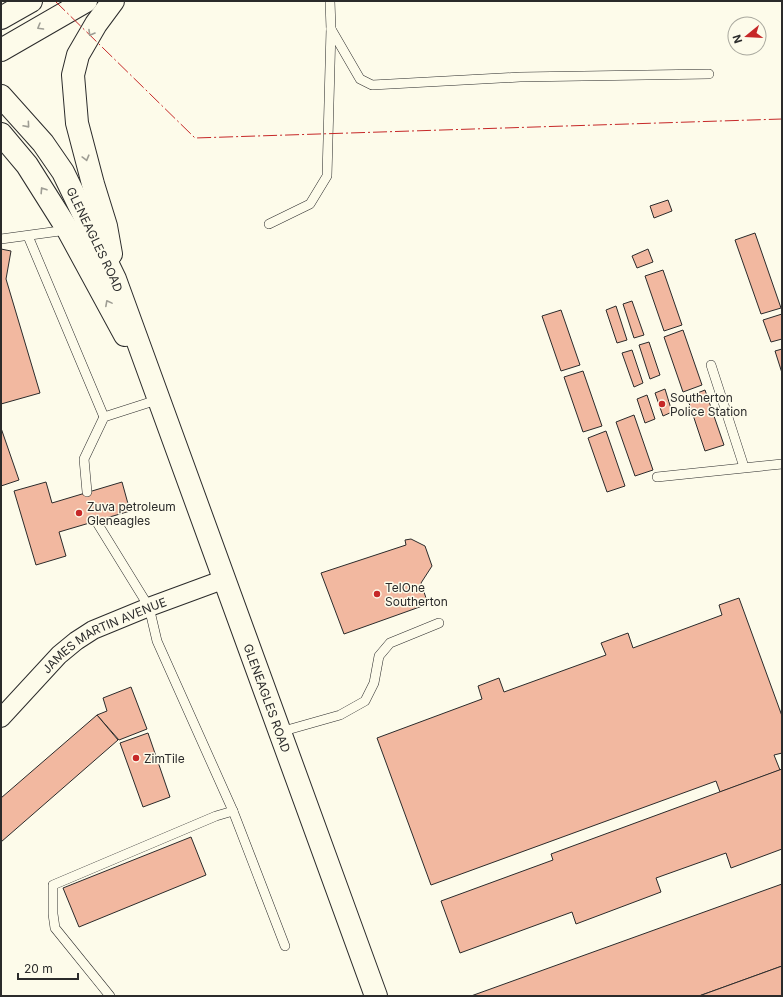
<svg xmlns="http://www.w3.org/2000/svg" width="783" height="997" viewBox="0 0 783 997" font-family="Inter,sans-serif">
	<rect width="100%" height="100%" fill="#fdfbea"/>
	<g fill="#f2b8a0" stroke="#2b2b2b">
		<polygon points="668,200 672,211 654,218 650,206"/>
		<polygon points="755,233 781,308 761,314 735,240"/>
		<polygon points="1,249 11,251 6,279 40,393 1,404"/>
		<polygon points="648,249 653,262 637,268 632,256"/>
		<polygon points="663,270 682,325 664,331 645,276"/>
		<polygon points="632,301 644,335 634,338 623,304"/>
		<polygon points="616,306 627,340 617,343 606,310"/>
		<polygon points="561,310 580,365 561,371 542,316"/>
		<polygon points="782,314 782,339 771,342 763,320"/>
		<polygon points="683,330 702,385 683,392 664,337"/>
		<polygon points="649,342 660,375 650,379 639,345"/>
		<polygon points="782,349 782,373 775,351"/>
		<polygon points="632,350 643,383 634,387 622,353"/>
		<polygon points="583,371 602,426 583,432 564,377"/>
		<polygon points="665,389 672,412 663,416 655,393"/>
		<polygon points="705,390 724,445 705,451 687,397"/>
		<polygon points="647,395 655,419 645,423 637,399"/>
		<polygon points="634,415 653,470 635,476 616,422"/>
		<polygon points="1,428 19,480 1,486"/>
		<polygon points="606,431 625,486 607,492 588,438"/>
		<polygon points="46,482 52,503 122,482 130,511 59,532 66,556 36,565 14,491"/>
		<polygon points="411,539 425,546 432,566 421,583 428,604 344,634 321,573 406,545 405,540"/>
		<polygon points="739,598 782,716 782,753 774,755 780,770 720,792 716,781 431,885 377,738 482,699 478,686 499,678 504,692 606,655 601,643 628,633 633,648 722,615 719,605"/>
		<polygon points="131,687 147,729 119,740 97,715 107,711 103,698"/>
		<polygon points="97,715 118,740 1,842 1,798"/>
		<polygon points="148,733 170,797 143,807 120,743"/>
		<polygon points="782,769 782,849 731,868 726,853 656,878 661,892 576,924 572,912 460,953 441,901 553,860 551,854"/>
		<polygon points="191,837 206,875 79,927 63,888"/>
		<polygon points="782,884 782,966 699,996 471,996"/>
		<polygon points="782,966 782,996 699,996"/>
	</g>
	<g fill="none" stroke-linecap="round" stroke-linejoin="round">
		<g stroke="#2b2b2b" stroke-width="10">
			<g id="service">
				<polyline points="331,29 360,79 372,85 520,77 709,74"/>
				<polyline points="269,224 310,204 327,176 331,29 330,1"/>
				<polyline points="28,236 104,417"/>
				<polyline points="1,239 67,230"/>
				<polyline points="711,365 744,467"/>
				<polyline points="657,477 782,464"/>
				<polyline points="87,492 84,459 104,417 160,399"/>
				<polyline points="96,521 149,607 157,641 233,811 285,946"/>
				<polyline points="280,732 340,715 365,701 374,683 379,656 390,643 439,623"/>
				<polyline points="110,996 55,928 53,914 53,885 216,816 233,811"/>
			</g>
		</g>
		<g stroke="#2b2b2b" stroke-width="20">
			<g id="minor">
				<path id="s1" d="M1,718L59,655L76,641L93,630L149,607L225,579"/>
			</g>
		</g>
		<g stroke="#2b2b2b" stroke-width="24">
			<g id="tertiary">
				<polyline points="1,18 31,1"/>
				<polyline points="1,50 86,1"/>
				<path id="s2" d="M1,96L43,143L63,172L115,279L376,996"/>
				<polyline points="1,134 27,165 68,230 125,335"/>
				<polyline points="111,254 106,226 93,184 77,123 73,75 78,55 96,24 113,1"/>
			</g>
		</g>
		<use href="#service" stroke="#fdfbea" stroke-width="9"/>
		<use href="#minor" stroke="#fdfbea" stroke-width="18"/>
		<use href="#tertiary" stroke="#fdfbea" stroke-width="22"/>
		<polyline stroke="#c62828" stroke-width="1" stroke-dasharray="14 3 2 3" stroke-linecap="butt" points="55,1 195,138 782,119"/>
	</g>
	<defs><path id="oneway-chevron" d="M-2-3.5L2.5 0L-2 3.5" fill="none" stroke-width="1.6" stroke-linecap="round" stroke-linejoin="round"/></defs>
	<g stroke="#9e9d94">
		<use href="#oneway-chevron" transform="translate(40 27) rotate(150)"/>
		<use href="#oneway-chevron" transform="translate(91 33) rotate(120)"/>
		<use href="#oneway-chevron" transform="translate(27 125) rotate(49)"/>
		<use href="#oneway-chevron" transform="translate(86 158) rotate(75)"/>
		<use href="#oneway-chevron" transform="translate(43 190) rotate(-123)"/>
		<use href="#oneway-chevron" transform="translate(108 303) rotate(-118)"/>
	</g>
	<g fill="#c62828" stroke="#fdfbea" stroke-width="1.5">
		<circle cx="662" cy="404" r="4"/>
		<circle cx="79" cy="513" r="4"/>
		<circle cx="377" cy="594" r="4"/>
		<circle cx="136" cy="758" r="4"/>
	</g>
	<g text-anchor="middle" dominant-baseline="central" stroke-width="3" stroke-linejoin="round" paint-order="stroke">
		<g font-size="12" fill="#2b2b2b" stroke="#fdfbea">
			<text stroke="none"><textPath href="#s2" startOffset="173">GLENEAGLES ROAD</textPath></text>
			<text stroke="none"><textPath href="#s1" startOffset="135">JAMES MARTIN AVENUE</textPath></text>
			<text stroke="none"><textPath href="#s2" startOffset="663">GLENEAGLES ROAD</textPath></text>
		</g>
		<g font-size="12" fill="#2b2b2b" stroke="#fdfbea" text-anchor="start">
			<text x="670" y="397">Southerton<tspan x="670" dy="14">Police Station</tspan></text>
			<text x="87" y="506">Zuva petroleum<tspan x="87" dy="14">Gleneagles</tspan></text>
			<text x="385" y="587">TelOne<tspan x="385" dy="14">Southerton</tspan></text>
			<text x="144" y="758">ZimTile</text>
		</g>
	</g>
	<rect width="783" height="997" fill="none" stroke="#2b2b2b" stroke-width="4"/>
	<g transform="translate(747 36) rotate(252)"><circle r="19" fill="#fdfbea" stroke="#a9a89e"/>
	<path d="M0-3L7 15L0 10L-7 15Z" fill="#c62828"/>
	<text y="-6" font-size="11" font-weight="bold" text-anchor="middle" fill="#2b2b2b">N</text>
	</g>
	<path d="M18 973v6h60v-6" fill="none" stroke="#2b2b2b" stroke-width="2"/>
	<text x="24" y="973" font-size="12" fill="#2b2b2b" stroke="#fdfbea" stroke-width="3" paint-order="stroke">20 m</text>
</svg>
